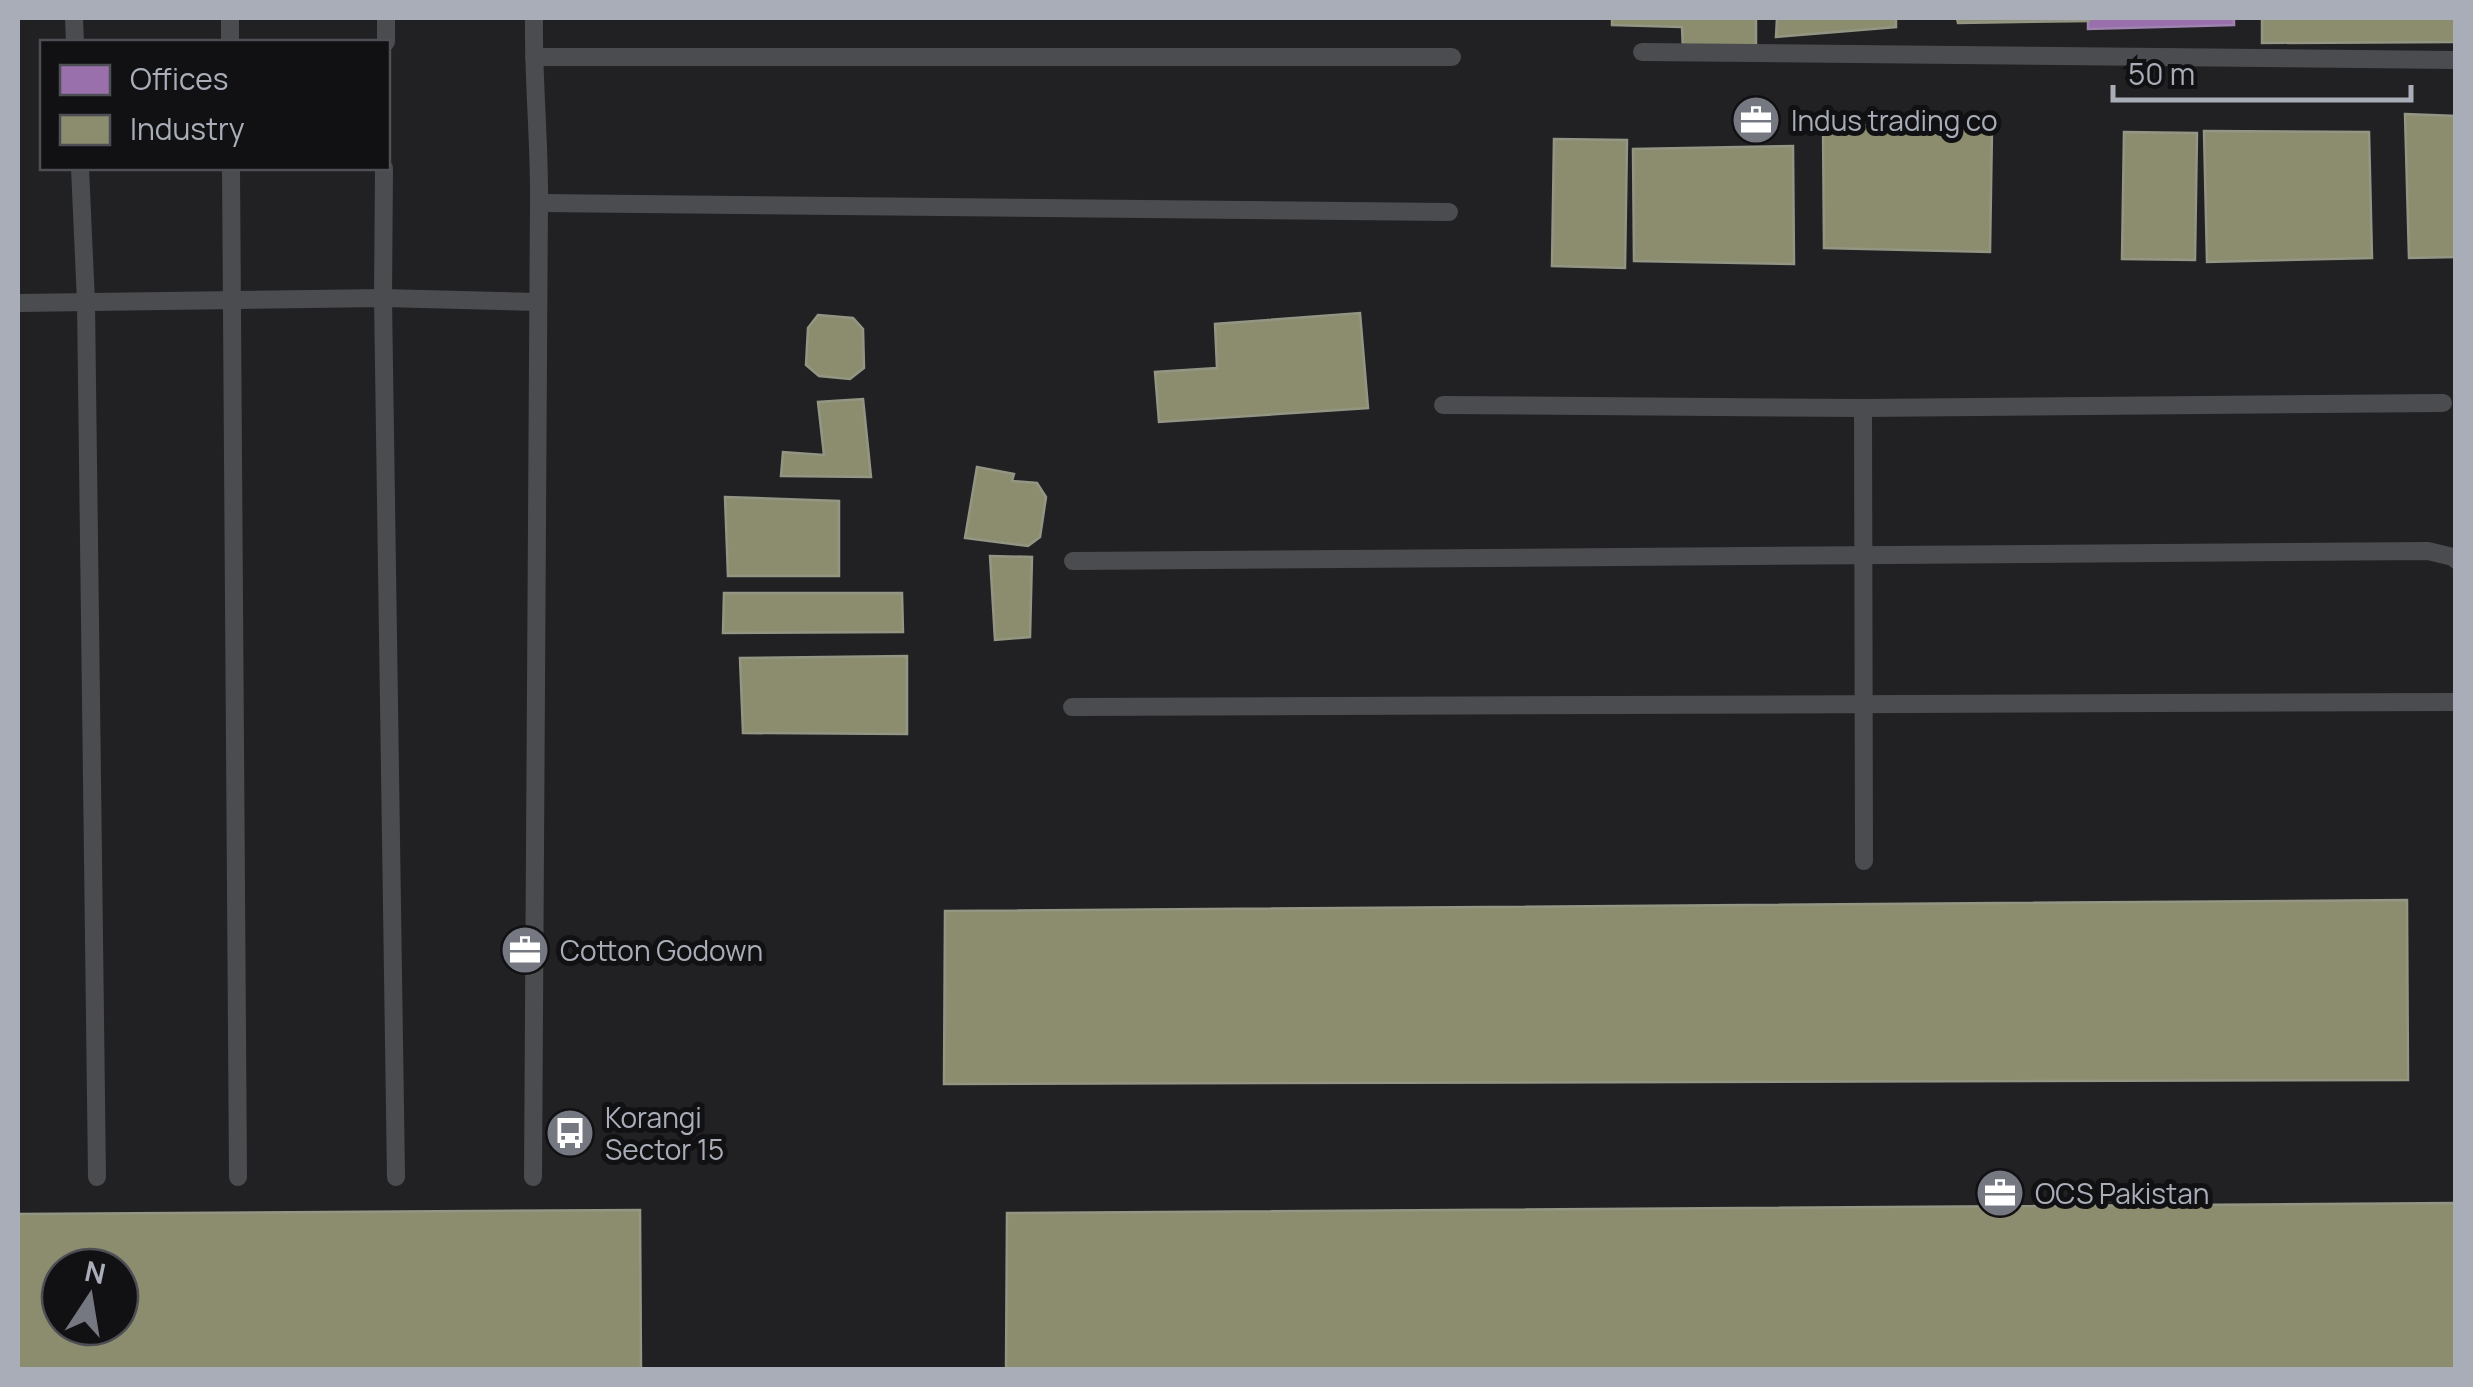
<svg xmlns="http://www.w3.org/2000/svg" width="2473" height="1387" viewBox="0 0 2473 1387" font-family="Manrope,sans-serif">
	<rect width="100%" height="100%" fill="#171717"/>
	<path fill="#212123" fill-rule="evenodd" d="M18,18H2455V1369H18ZM42,42H388V168H42ZM60,1267H120V1327H60Z"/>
	<polygon fill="#9970ab" stroke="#9e82af" stroke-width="2.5" points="2088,18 2234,18 2234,25 2088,29"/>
	<g fill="#8c8c6e" stroke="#949684" stroke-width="2.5" fill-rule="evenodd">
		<polygon points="1612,18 1756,18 1756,49 1683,50 1682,27 1612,25"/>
		<polygon points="1777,18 1896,18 1896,27 1776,37"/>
		<polygon points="1957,18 2089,18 2089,21 1958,23"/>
		<polygon points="2262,18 2456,18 2456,42 2262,43"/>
		<polygon points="2405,114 2456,116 2456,257 2409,258"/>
		<polygon points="1823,124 1992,129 1990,252 1824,248"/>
		<polygon points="2204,131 2369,132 2372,258 2207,262"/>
		<polygon points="2124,132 2197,133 2195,260 2122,259"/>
		<polygon points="1554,139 1627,140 1625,268 1552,266"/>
		<polygon points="1793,146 1794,264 1634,261 1633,149"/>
		<polygon points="1360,313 1368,408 1159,422 1155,372 1217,368 1215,324"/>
		<polygon points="818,315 853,318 863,329 864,368 850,379 819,376 806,365 808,328"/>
		<polygon points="863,399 871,477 781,476 783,452 824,455 818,402"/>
		<polygon points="977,467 1014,474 1012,481 1037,483 1046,497 1040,537 1028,546 965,538"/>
		<polygon points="725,497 839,501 839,576 728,576"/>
		<polygon points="990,556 1032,557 1030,637 995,640"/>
		<polygon points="724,593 902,593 903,632 723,633"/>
		<polygon points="907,656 907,734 743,733 740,658"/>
		<polygon points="2407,900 2408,1080 944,1084 945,911"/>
		<polygon points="2456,1203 2456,1370 1006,1370 1007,1213"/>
		<path d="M640,1210L641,1370H18V1214ZM60,1267H120V1327H60Z"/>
	</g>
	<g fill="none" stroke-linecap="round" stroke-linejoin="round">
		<g stroke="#4b4c50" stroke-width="18">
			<polyline points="74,18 75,42"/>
			<polyline points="230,18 230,42"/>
			<polyline points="386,42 386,18"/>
			<polyline points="1642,52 2456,60"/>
			<polyline points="534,57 1452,57"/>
			<polyline points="80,168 86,302 97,1177"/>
			<polyline points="231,168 238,1177"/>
			<polyline points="384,168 383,298 396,1177"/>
			<polyline points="539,203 1449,212"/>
			<polyline points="18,303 383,298 537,302"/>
			<polyline points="1443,405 1863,408 2443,403"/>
			<polyline points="1863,408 1864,861"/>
			<polyline points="1073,561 2428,551 2453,557 2456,560"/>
			<polyline points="1072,707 2456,702"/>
			<path d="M533,1177C536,853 536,530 539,207C540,144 533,81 534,18"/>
		</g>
	</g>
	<defs>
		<g id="office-disc" transform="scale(2.5)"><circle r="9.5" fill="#757880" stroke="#111113"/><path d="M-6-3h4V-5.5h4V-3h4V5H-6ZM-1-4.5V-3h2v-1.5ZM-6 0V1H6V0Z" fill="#fff"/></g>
		<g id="bus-disc" transform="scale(2.5)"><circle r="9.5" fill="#757880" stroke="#111113"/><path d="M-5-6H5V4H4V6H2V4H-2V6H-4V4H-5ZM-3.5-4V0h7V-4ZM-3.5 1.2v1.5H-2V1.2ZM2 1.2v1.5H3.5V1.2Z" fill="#fff"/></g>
	</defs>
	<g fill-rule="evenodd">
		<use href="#office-disc" x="1756" y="120"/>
		<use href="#office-disc" x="525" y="950"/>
		<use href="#bus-disc" x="570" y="1133"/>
		<use href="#office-disc" x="2000" y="1193"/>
	</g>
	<g text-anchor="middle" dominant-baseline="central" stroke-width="10" stroke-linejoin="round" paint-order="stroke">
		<g font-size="28" fill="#a8adb8" stroke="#111113" text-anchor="start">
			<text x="1791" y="120">Indus trading co</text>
			<text x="560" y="950">Cotton Godown</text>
			<text x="605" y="1117">Korangi<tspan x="605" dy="32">Sector 15</tspan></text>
			<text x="2035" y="1193">OCS Pakistan</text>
		</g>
	</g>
	<rect width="2473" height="1387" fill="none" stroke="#a8adb8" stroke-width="40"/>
	<rect x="40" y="40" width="350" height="130" fill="#111113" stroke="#4d4f55" stroke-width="2.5"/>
	<rect x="60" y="65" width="50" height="30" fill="#9970ab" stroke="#4d4f55" stroke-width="2.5"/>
	<text x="130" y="90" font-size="30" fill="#a8adb8">Offices</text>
	<rect x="60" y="115" width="50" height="30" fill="#8c8c6e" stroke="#4d4f55" stroke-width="2.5"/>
	<text x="130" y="140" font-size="30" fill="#a8adb8">Industry</text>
	<g transform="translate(90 1297) rotate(12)"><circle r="48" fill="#111113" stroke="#4d4f55" stroke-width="2.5"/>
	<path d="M0-8L18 38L0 25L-18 38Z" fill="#757880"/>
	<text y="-15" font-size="28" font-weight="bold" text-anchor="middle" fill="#a8adb8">N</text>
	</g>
	<path d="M2113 85v15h298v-15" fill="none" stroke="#a8adb8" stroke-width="5"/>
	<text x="2128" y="85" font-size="30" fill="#a8adb8" stroke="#111113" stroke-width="8" paint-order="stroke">50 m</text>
</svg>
